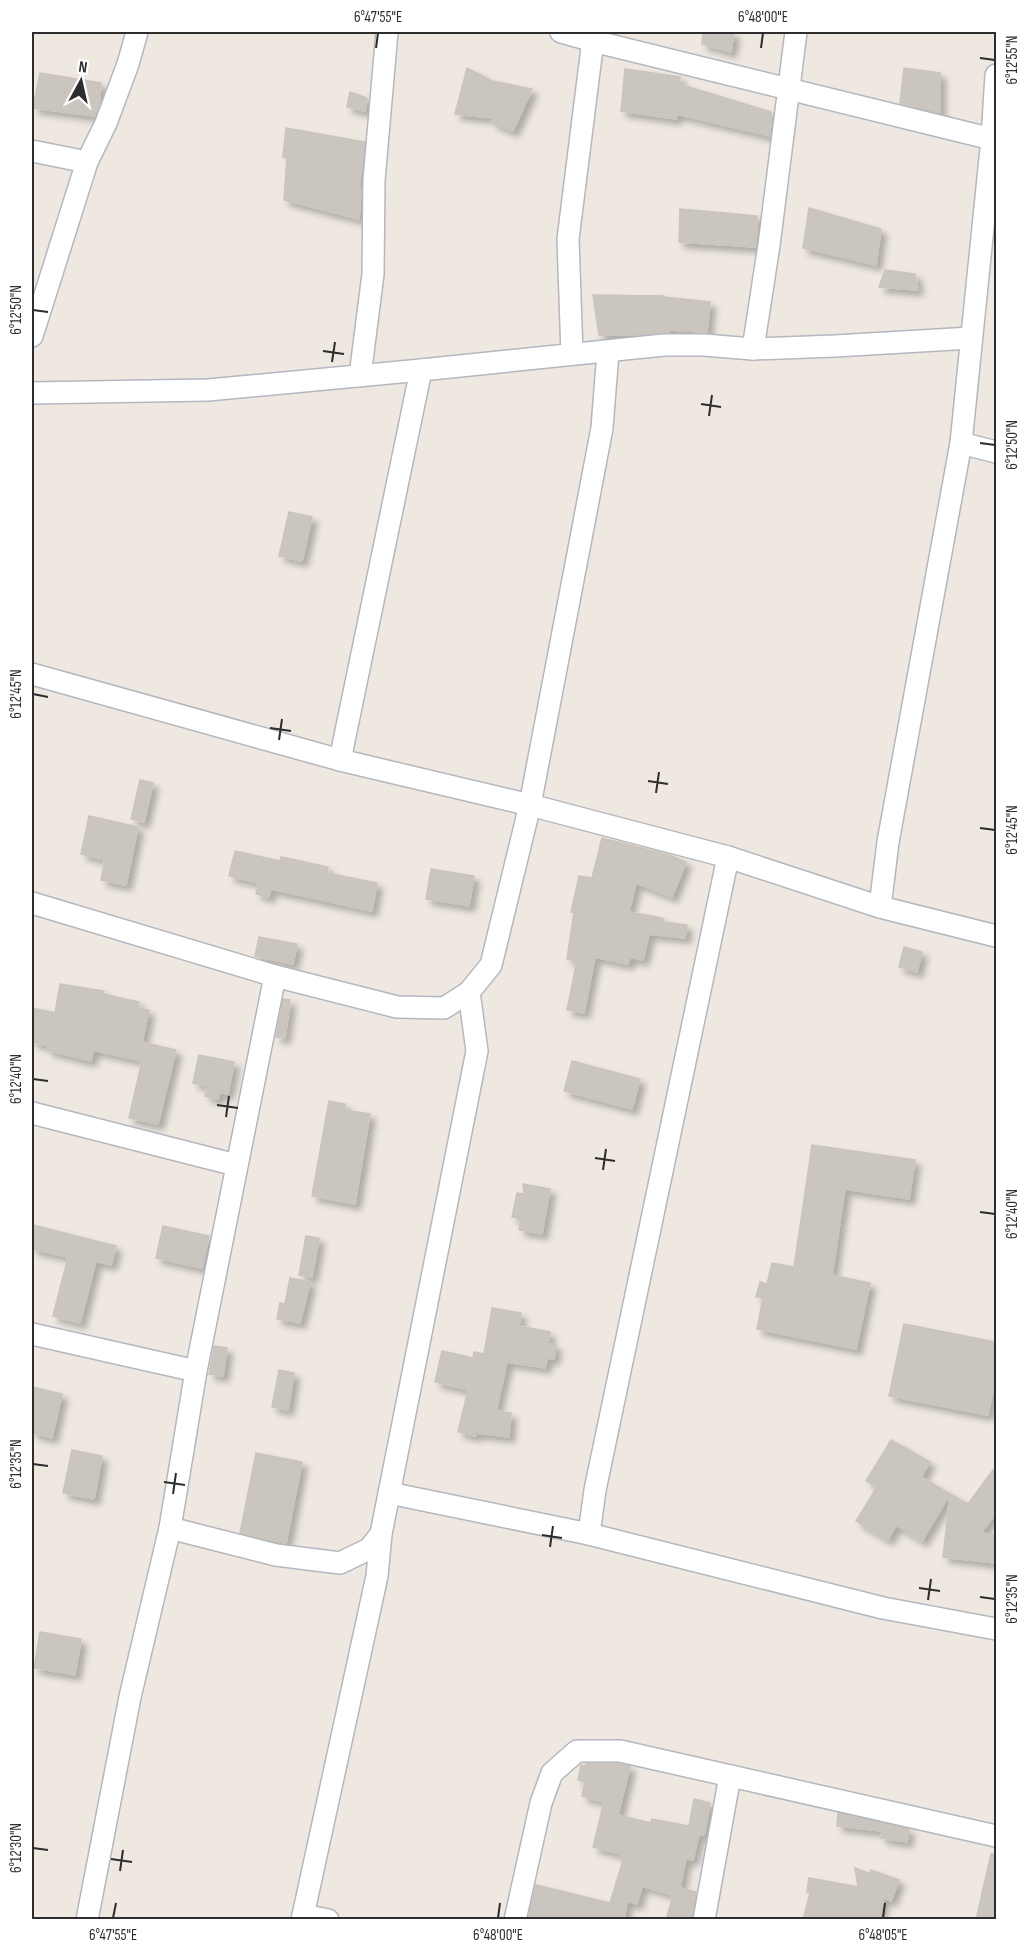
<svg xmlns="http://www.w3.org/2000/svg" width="1028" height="1951" viewBox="0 0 1028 1951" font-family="'Sofia Sans Condensed',sans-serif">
	<defs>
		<filter id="shadow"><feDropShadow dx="5.5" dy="5.5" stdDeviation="3" flood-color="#0004"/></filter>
	</defs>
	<rect width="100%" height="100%" fill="#eee8e1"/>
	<g fill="#cac6bf" stroke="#cac4ba" stroke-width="1.5" filter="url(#shadow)">
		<polygon points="703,32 734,32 731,52 702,44"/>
		<polygon points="467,68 492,81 532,89 513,131 492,123 493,118 455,114"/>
		<polygon points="904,68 940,73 940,113 900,103"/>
		<polygon points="625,69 680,77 679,84 771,112 770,136 677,114 676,119 621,111"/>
		<polygon points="40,73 101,83 99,107 95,116 33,108"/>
		<polygon points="350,92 367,98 365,111 347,107"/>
		<polygon points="286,128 365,142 359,188 361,188 359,219 284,200 287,158 283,157"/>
		<polygon points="809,208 881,229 876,265 803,248"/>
		<polygon points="680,209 757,216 756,247 679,242"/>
		<polygon points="885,270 915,274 918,290 879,287"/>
		<polygon points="593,295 664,296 664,297 710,302 707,332 669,330 669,332 639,335 599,335"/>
		<polygon points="289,512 312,517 302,561 279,556"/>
		<polygon points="140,780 153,783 144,822 131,819"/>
		<polygon points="89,816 138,827 126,885 101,880 105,860 81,854"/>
		<polygon points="602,838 669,855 686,862 672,897 636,883 629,912 663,918 662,922 687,925 685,938 649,934 643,960 630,957 628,964 595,957 584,1013 567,1010 577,961 567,959 574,912 571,912 579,876 592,878"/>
		<polygon points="235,851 280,861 281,857 328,867 327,873 377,883 372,911 271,889 269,897 256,894 259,883 229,876"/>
		<polygon points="431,869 474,876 469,906 426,899"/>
		<polygon points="259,937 297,944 293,964 255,956"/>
		<polygon points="904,947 922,952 917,972 899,967"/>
		<polygon points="60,984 104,991 103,994 139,1002 137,1008 149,1010 142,1042 176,1050 158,1124 129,1118 142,1061 93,1050 91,1061 47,1050 49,1046 32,1042 32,1008 55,1013"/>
		<polygon points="283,999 290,1000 285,1038 276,1037"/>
		<polygon points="199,1055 234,1062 228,1094 220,1092 218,1099 205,1096 207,1086 193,1083"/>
		<polygon points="572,1061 640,1079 632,1109 564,1091"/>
		<polygon points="329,1101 345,1104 344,1110 370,1114 355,1204 312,1196"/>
		<polygon points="812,1145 915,1160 909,1199 845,1189 832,1275 870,1283 856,1349 757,1329 763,1298 756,1297 760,1282 767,1284 772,1263 794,1267"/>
		<polygon points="523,1184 550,1189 542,1234 519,1230 521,1219 512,1217 517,1193 524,1194"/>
		<polygon points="33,1225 116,1246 111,1265 96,1261 80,1323 53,1316 68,1257 32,1249"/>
		<polygon points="163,1226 209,1236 202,1268 156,1258"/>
		<polygon points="306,1236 319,1238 312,1277 299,1275"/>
		<polygon points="290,1278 310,1282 300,1323 277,1319 280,1303 285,1304"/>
		<polygon points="492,1308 521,1313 519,1326 550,1332 548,1344 556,1345 554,1359 547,1358 545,1368 507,1362 496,1411 511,1413 509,1437 476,1433 476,1436 458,1432 468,1390 435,1382 442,1351 473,1358 474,1352 484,1354"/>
		<polygon points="904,1324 996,1342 996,1374 988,1415 889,1396"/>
		<polygon points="214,1346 227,1348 223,1376 209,1374"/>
		<polygon points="279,1370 294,1373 288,1410 272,1407"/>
		<polygon points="32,1387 62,1394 52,1438 32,1433"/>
		<polygon points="891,1440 930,1462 921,1477 950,1494 922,1541 896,1525 888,1540 856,1521 877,1487 866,1481"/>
		<polygon points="72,1450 102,1456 94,1499 63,1493"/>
		<polygon points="256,1453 302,1462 286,1543 240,1533"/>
		<polygon points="996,1466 996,1513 981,1533 996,1535 996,1563 943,1557 950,1494 968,1504"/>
		<polygon points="40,1632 81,1639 75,1675 34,1668"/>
		<polygon points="586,1764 619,1764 630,1766 618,1815 651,1823 652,1819 689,1826 694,1799 710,1803 704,1835 699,1834 693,1860 686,1858 680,1888 696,1892 691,1920 666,1920 673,1895 642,1886 637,1904 627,1901 624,1920 528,1919 536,1885 610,1903 624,1857 620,1856 620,1854 593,1847 604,1802 582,1796 585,1782 578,1780 581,1765 585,1766"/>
		<polygon points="838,1813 909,1829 907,1842 881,1838 882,1831 837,1826"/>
		<polygon points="991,1854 996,1854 996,1920 976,1920"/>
		<polygon points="855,1868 870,1874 871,1870 899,1880 891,1901 884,1898 879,1920 803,1920 810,1893 807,1892 809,1878 858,1887"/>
	</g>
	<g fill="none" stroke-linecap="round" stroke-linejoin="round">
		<g stroke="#b4b7c0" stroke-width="24">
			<g id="minor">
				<polyline points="561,32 593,41 992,139"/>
				<polyline points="32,151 87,162"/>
				<polyline points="32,336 87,162 106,123 128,64 137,32"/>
				<polyline points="753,349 769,245 796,32"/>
				<polyline points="572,354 568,239 594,32"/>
				<polyline points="360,376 373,274 374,180 387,32"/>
				<polyline points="32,393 208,390 421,370 664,345 704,345 753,349 835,346 971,338"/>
				<polyline points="961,443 996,452"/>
				<polyline points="32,674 340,760 530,805 728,857 880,907 996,936"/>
				<polyline points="340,760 421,370"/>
				<polyline points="32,903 275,976 397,1007 444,1008 469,992 491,965 530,805 602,428 608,352"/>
				<polyline points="880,907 888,842 961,443 992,139 996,75"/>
				<polyline points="32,1113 236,1165"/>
				<polyline points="32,1334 196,1371"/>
				<polyline points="389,1493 589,1534 883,1608 996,1629"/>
				<polyline points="170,1528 276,1555 340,1563 369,1549 381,1534"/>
				<polyline points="589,1534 595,1490 728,857"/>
				<polyline points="303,1915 328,1920"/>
				<polyline points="87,1920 130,1697 170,1528 196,1371 275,976"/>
				<polyline points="302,1920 377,1576 381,1534 477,1051 469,992"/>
				<polyline points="515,1920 541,1803 552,1773 577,1751 620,1751 996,1836"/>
				<polyline points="704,1920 730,1776"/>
			</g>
		</g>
		<use href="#minor" stroke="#fff" stroke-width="21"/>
	</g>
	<path fill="none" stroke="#2d2d2d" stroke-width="2" d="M376,48L378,33M761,48L763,33M980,58L995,60M33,310L48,312M323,351L344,354M332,362L335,342M701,404L721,407M709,416L712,395M980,443L995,445M33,694L48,697M270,728L291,731M279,740L282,719M648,781L668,784M656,793L659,772M980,828L995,830M33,1079L48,1081M217,1105L238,1108M226,1117L229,1096M595,1158L615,1161M603,1170L606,1149M980,1212L995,1214M33,1464L48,1466M164,1482L185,1485M173,1494L176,1473M542,1535L562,1538M550,1547L553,1526M919,1588L940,1591M980,1597L995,1599M928,1600L931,1579M33,1848L48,1850M111,1859L132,1862M120,1871L123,1850M113,1918L116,1903M498,1918L500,1903M883,1918L885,1903"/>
	<rect width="1028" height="1951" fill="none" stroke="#ffffff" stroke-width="66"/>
	<g transform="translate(81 81) rotate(8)" stroke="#ffffff" stroke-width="4.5" paint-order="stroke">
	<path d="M0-4.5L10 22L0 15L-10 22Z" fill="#2d2d2d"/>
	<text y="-9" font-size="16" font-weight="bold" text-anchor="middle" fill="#2d2d2d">N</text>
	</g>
	<rect x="33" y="33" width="962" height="1885" fill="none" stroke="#2d2d2d" stroke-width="2"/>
	<g font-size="15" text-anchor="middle" fill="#2d2d2d">
		<text x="378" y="22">6°47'55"E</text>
		<text x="763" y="22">6°48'00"E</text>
		<text transform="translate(1012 60) rotate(-90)" y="5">6°12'55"N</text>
		<text transform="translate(16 310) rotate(-90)" y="5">6°12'50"N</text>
		<text transform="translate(1012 445) rotate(-90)" y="5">6°12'50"N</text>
		<text transform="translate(16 694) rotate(-90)" y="5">6°12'45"N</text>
		<text transform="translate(1012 830) rotate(-90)" y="5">6°12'45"N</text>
		<text transform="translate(16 1079) rotate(-90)" y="5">6°12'40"N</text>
		<text transform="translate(1012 1214) rotate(-90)" y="5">6°12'40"N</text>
		<text transform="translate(16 1464) rotate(-90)" y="5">6°12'35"N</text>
		<text transform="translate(1012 1599) rotate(-90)" y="5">6°12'35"N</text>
		<text transform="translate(16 1848) rotate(-90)" y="5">6°12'30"N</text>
		<text x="113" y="1940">6°47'55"E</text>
		<text x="498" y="1940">6°48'00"E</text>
		<text x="883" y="1940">6°48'05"E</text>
	</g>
</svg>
